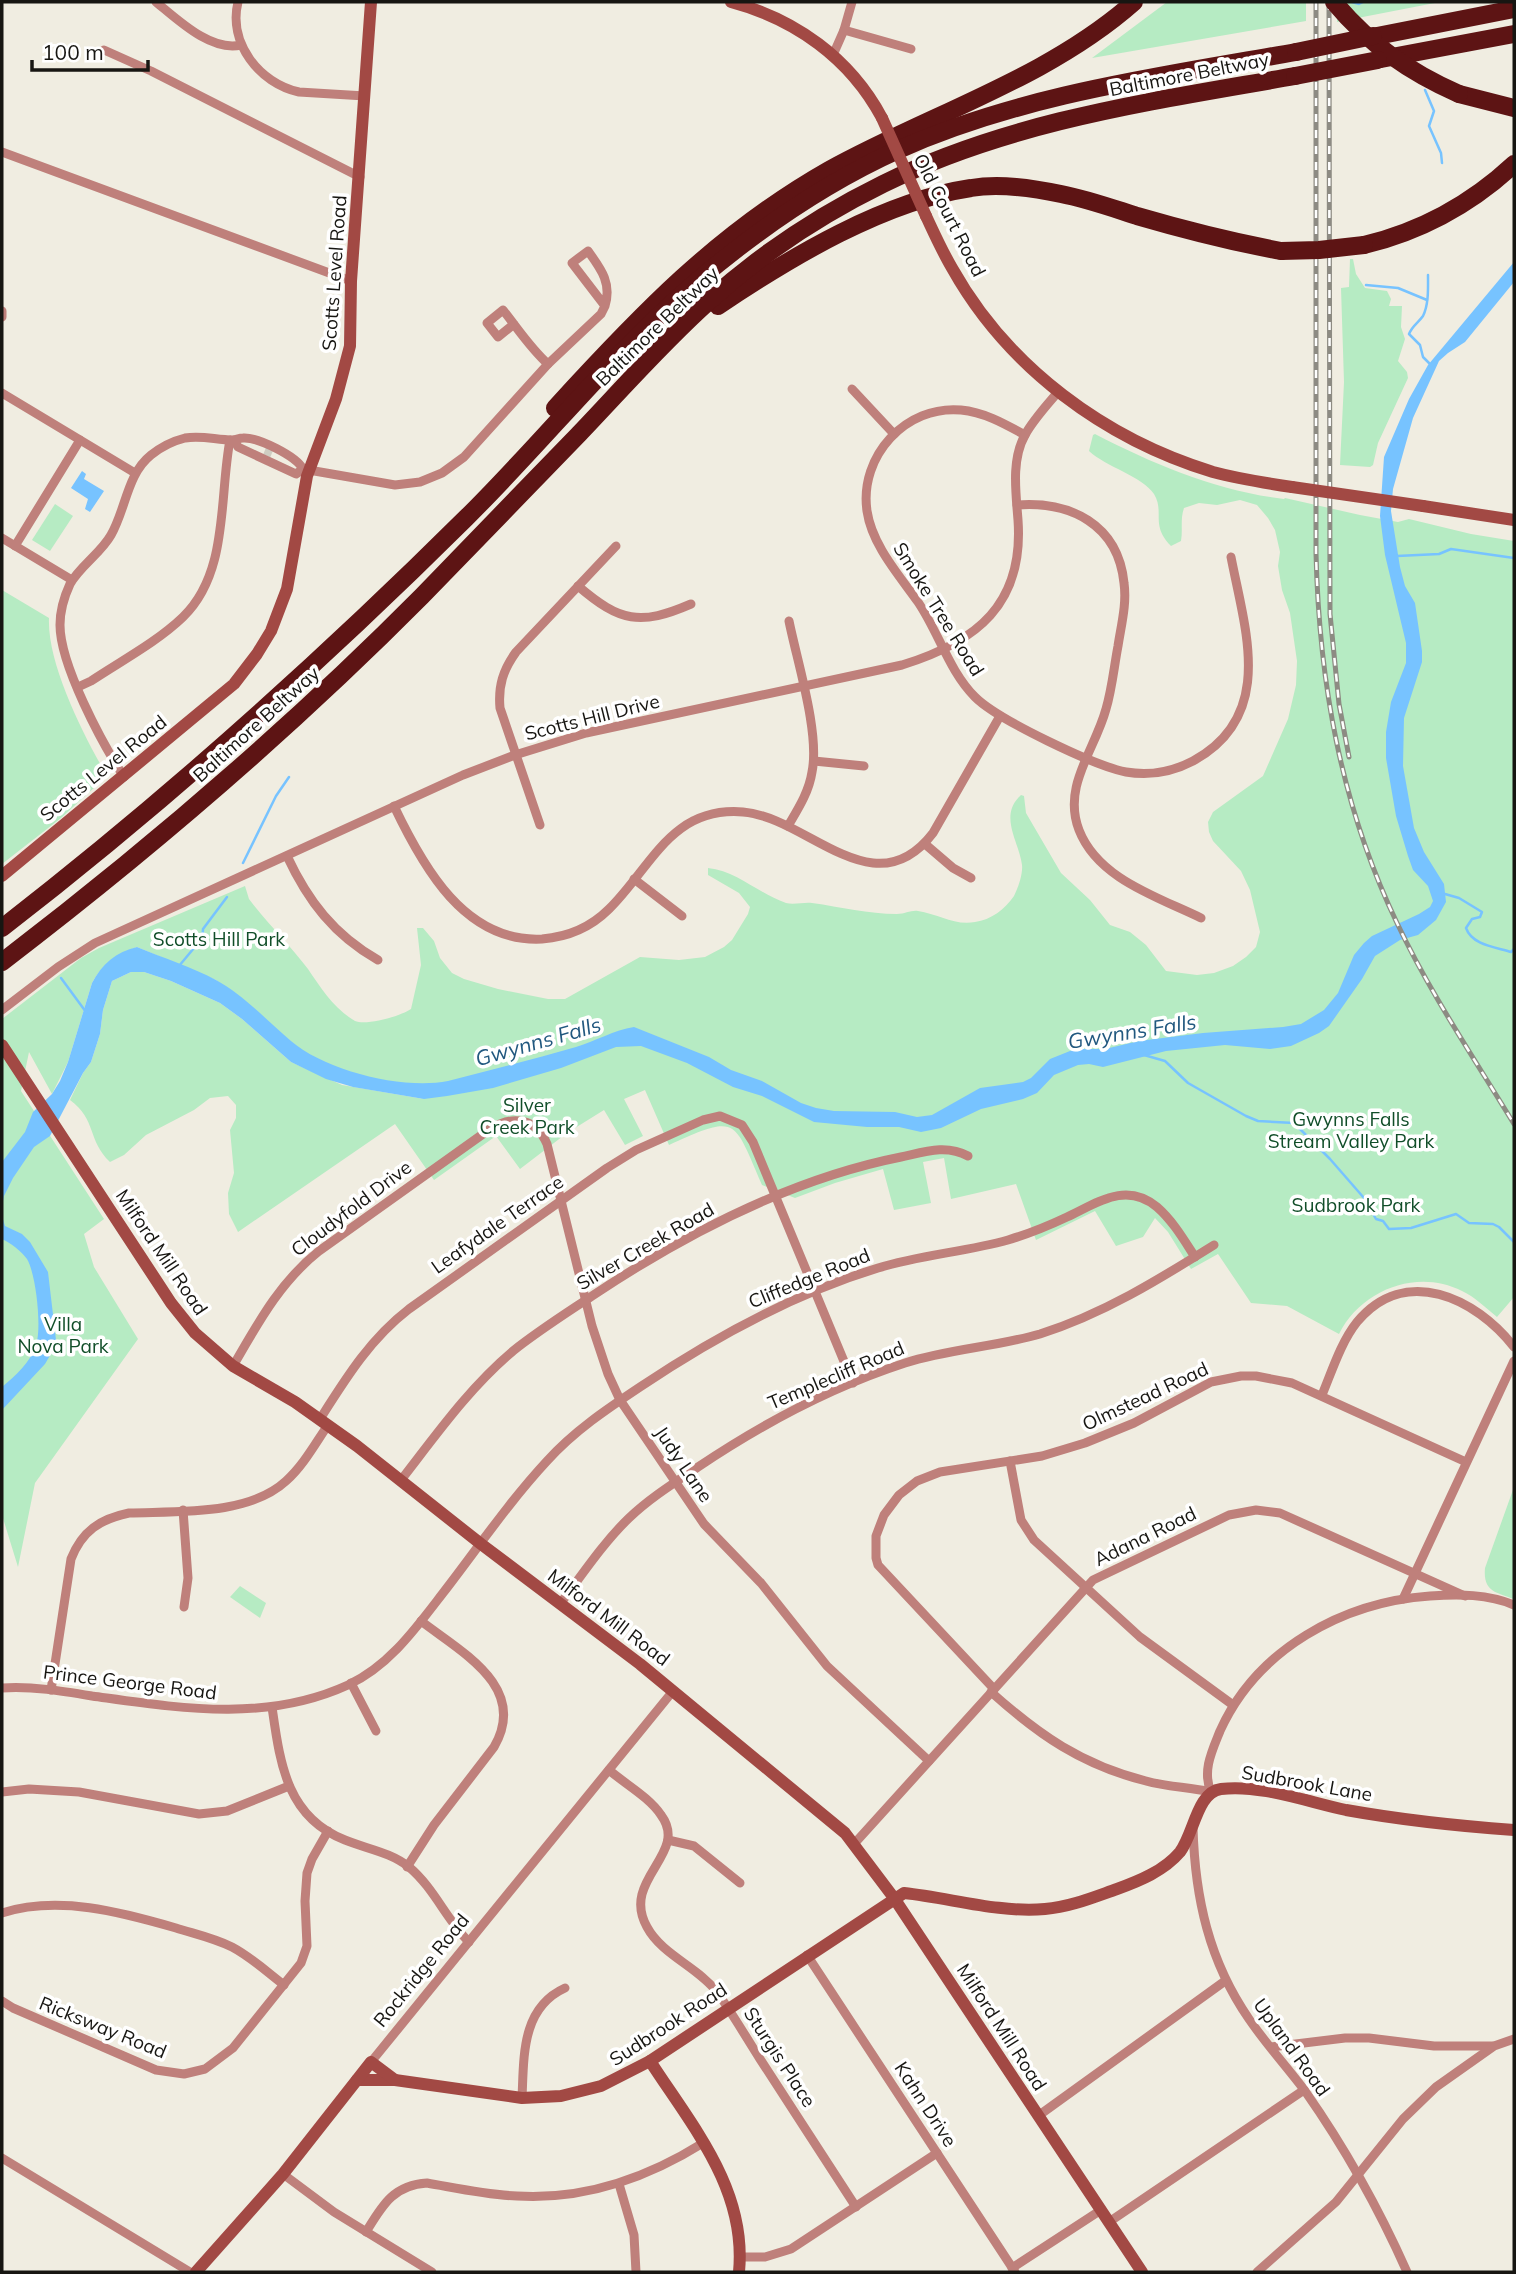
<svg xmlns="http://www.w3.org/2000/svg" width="1516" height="2274" viewBox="0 0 1516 2274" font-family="Mulish,sans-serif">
	<rect width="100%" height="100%" fill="#f0ede1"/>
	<g fill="#b6ebc3">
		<polygon points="1167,2 1306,2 1306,21 1092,58"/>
		<polygon points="1337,2 1440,2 1337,22"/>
		<polygon points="1350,259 1353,259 1356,274 1365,288 1387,291 1391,299 1389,306 1402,306 1401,327 1405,339 1398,361 1407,372 1408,378 1378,443 1373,465 1370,467 1340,465 1344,382 1341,288 1349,287"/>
		<path d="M1095,434C1155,465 1217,491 1284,499L1285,498L1360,515L1398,522L1409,519L1471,534L1514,541V1297L1497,1317C1486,1308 1475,1297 1462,1291C1417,1268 1361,1290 1339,1334L1287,1306L1251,1303L1218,1254L1191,1269L1168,1232L1155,1218L1143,1237L1116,1246L1095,1211L1036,1240L1016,1184L951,1199L944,1158L923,1162L931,1203L894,1210L883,1169L835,1183L795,1198L762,1185C733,1118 738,1114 669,1145L645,1090L624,1099L643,1136L625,1145L604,1110L567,1133L520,1169L496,1136L434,1180L395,1124L238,1232L229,1214L228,1193L234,1173L230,1130L236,1118V1105L228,1096L210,1098L194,1110L146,1135L124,1155L110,1162C87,1140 97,1120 70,1100L83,1073L91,1062L100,1034L103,1010L112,981L131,972H144L171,981L220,1003L242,1019L291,1062L342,1085L424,1099L323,1068L216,980L137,947C116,955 103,963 92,983L68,1062L52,1094L29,1052L21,1091L104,1219L84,1234L94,1267L138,1339L35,1483L18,1567L2,1515V1019L81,958L99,948L245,886L249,899C267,923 290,945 308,969C321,988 334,1009 355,1021C366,1026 401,1016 411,1009L421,965L417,928H423L434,941L440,958L452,973L464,979L498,989L548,999H565L640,957L679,960L705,957L724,947L732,940L748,914L750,907L739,893L708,875V868C737,871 759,894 786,903C794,905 804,902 812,903C841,907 868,914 897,914C905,914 911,910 918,911C938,914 955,926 975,922C991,920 1005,909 1014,896C1018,888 1023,874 1022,865C1019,841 998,816 1021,795L1024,796L1026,813L1061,873L1090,900L1110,925L1130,932L1146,945L1166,971L1197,975L1214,973L1233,966L1246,957L1256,947L1260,932L1250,890L1241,871L1213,841L1209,832L1208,822L1213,812L1263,776L1288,719L1296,685L1297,661L1290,613L1282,590L1278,566L1280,552L1275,530L1268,518L1257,505L1240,500L1217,505L1199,503L1184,508C1180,519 1183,530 1181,541L1171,546C1150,525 1165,512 1154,494C1142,476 1106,467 1089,451L1093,435Z"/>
		<polygon points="55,504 73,516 50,551 32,540"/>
		<path d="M2,590L49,618C47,664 84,736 107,776L61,818L2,864Z"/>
		<path d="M1514,1487V1599C1495,1592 1483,1591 1485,1568Z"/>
		<polygon points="240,1586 266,1603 260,1618 230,1597"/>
	</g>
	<g fill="#77c3ff">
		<path d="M1514,262V282L1465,342L1448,353L1439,361L1413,418L1393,489L1391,511L1400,567L1405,586L1415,603L1422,651V662L1404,718L1403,766L1414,828L1424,852L1444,884L1446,902L1436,920L1418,935L1400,940L1375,956L1362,979L1329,1026L1319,1033L1291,1046L1270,1049L1225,1045L1166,1051L1103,1067L1089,1064L1078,1065L1054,1075L1037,1093L1023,1099L981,1109L941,1128L921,1132L899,1127H867L814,1122L762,1096L733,1087L687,1063L641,1046L616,1047L561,1068L493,1088L447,1096L424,1099L353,1087L326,1079L291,1062L242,1019L220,1003L171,981L144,972H131L112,981L103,1010L100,1034L91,1062L83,1073L50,1136L34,1147L13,1178L4,1196L2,1206V1162L25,1132L33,1112L52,1094L60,1081L68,1062L92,983C102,964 116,952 137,947C163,958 192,967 216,980C245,996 266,1020 291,1041C326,1071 403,1090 448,1081C491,1070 534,1059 576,1047C596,1041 614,1030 634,1027L709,1057L731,1070L762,1081L801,1103L816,1108L834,1111L895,1112L917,1117L932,1115L980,1088L1023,1082L1031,1078L1050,1059L1075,1049H1105L1139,1041L1203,1033L1283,1027L1301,1024L1324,1010L1338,993L1354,955L1364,943L1372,936L1419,914L1430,907L1433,901L1428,886L1413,870L1408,856L1396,816L1386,758V732L1391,702L1406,663V643L1385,555L1380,516L1384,457L1409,399L1428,365Z"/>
		<polygon points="82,471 86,474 84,479 104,491 90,512 85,509 88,499 71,488"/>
		<path d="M2,1216L5,1226L22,1234L30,1242L48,1272L56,1340L52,1352L45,1364L2,1410V1387C16,1375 30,1363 36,1345C42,1328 36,1274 27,1259C21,1251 11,1243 2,1239Z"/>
	</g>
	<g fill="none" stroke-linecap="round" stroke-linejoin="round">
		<g stroke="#77c3ff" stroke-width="2.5">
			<polyline points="1352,2 1359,4 1363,2"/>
			<polyline points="1425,90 1434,111 1429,126 1441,153 1442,163"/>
			<path d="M1428,275C1428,287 1429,304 1423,316C1418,323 1412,326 1409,334L1420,345L1423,357L1431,365"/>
			<polyline points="1366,285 1398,288 1427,300"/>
			<polyline points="1397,556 1439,554 1451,549 1514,558"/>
			<polyline points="243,863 276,796 289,777"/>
			<path d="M1445,894L1459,898L1482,912L1480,917L1472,919L1466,928C1472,945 1495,947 1511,952L1514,949"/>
			<polyline points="179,966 194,948 202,944 203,929 227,897"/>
			<polyline points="61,978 86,1012"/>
			<polyline points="1144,1055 1165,1061 1188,1083 1246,1116 1258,1121 1294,1123 1330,1159 1364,1198 1376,1219 1383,1221 1389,1229 1411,1228 1456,1214 1469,1223 1493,1224 1499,1227 1514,1242"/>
		</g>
		<polyline stroke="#cfcdc2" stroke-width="9" stroke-dasharray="9 4.5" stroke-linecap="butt" points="265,450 272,453"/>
		<g stroke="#bf807b" stroke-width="9">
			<path d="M156,2C178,20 211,52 241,45"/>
			<path d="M238,2C228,43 259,83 299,92L365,96"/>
			<polyline points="844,30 911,49"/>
			<polyline points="104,50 151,71 360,177"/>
			<polyline points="833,55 844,30 852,2"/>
			<polyline points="2,152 351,281"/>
			<polyline points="2,311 2,317"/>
			<path d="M514,324L498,337L487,323L503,310C518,329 531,349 548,364"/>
			<polyline points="852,389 894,434"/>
			<polyline points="2,393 135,473"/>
			<path d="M1025,435C1005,424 984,412 961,410C906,405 859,456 867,511C872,545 899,575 918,602C939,633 949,671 975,697C998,720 1095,766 1126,772C1149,776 1172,772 1193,761C1276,716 1245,630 1231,557"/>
			<path d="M234,440L238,447L296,474L303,469L395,485L420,482L442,473L464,457L548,364L601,314L605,306L572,263L588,251C601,269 612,283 605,306"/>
			<path d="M1017,505C1070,501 1118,524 1124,583C1127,604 1121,626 1118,646C1114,667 1112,689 1106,709C1095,750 1062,786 1079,830C1098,879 1158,897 1201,918"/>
			<polyline points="2,538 72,580"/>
			<polyline points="15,546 80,440"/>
			<path d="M578,586C620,622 640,626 691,604"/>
			<path d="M78,687L91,681C121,661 157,642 183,617C229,573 219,497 230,440"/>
			<polyline points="814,761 864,766"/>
			<path d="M124,777C102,743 60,665 60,625C60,611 64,597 70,584C80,566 101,553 111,535C126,509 127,474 151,455C161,447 173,441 185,438C202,435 216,440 233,440C236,440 239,438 243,438C258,437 296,456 303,469"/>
			<path d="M394,806C423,867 465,943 542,939C567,937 591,927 609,909C651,868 671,806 743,812C808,817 874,910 933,833L1000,716"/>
			<path d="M540,825L500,708C498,686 503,670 516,652L616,546"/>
			<path d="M788,826C798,809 809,792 812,772C820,733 797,661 789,621"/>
			<polyline points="925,844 953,868 971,878"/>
			<path d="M287,856C308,901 334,935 378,960"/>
			<polyline points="634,879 682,916"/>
			<path d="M2,1010L58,967L95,943L463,775L515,755L586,733L902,665C977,642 1024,604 1018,520C1016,493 1011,460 1025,435C1033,420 1047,405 1058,392"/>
			<path d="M233,1366C258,1323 280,1282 319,1251L490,1129C513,1115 536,1118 547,1144L592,1326L608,1374L620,1400L704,1524L761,1583L827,1666L929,1761"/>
			<path d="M1322,1395C1332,1371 1341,1342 1357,1322C1405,1264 1476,1298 1514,1347"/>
			<path d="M320,1419C346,1378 370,1339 409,1309L607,1168L636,1150L703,1120L720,1116L742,1125L753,1142L853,1383"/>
			<polyline points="1010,1461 1021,1520 1034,1540 1140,1637 1233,1705"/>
			<path d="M401,1480C436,1435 469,1388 513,1351C538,1331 565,1314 592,1296C685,1234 790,1179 901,1157C924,1152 946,1144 968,1156"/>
			<polyline points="183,1510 188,1578 184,1607"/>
			<polyline points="1403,1599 1514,1361"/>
			<path d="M560,1604C582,1575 603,1543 629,1518C650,1498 674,1483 698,1467C762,1424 831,1387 905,1363C949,1349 995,1347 1040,1334C1103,1314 1158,1280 1214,1245"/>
			<polyline points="351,1683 376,1731"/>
			<path d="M2,1688C32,1686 62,1691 92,1696C179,1708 265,1723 348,1685C389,1666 416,1628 443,1593C477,1549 509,1502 547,1461C574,1431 607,1409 640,1387C713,1338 793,1294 878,1268C920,1255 965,1252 1008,1240C1028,1234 1048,1226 1067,1217C1097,1203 1126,1181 1157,1207C1173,1221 1184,1240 1195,1257"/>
			<polyline points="994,1689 878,1565 876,1558 876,1536 884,1515 899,1495 917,1481 940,1472 1042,1456 1085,1443 1134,1423 1211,1382 1241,1376 1256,1376 1292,1383 1466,1462"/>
			<path d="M51,1690L71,1559C82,1531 100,1519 129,1513C177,1511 248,1516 286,1481C303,1466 315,1444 328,1425"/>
			<path d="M991,1692C1039,1735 1082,1765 1146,1781C1167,1787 1189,1787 1211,1792"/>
			<path d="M272,1707C280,1762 286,1817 345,1840C367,1849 390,1852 409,1867C434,1888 446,1919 469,1942"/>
			<path d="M609,1770C625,1784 649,1797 661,1815C690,1854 620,1879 647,1927C662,1955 698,1967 717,1992C732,2013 746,2037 760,2059C792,2108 824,2158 856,2207"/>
			<polyline points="2,1792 29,1789 79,1792 199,1814 227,1811 289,1786"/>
			<path d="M1211,1792C1202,1771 1212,1751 1220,1731C1257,1649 1343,1602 1430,1596C1459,1594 1488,1594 1514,1605"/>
			<path d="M1193,1828C1195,1898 1209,1961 1249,2019C1266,2044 1287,2067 1305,2091C1345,2148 1379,2209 1407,2272"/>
			<polyline points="668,1840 694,1846 740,1883"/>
			<polyline points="854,1844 1093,1580 1229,1515 1256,1510 1280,1513 1465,1596"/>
			<path d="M407,1867L434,1825L494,1747C529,1687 461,1652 421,1621"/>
			<path d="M2,1913C58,1895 121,1912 176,1928C195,1934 214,1938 232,1947C251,1957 267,1972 284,1985"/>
			<polyline points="807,1955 1015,2272"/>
			<polyline points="2,2001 13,2008 156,2070 184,2074 205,2069 233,2048 301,1963 307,1946 305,1901 307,1873 312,1859 328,1831"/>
			<polyline points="1271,2047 1345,2038 1369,2038 1434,2046 1492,2046"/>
			<polyline points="371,2062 673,1691"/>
			<path d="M522,2098C524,2057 521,2008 565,1988"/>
			<polyline points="1038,2116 1225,1981"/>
			<polyline points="2,2158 190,2272"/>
			<polyline points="283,2174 334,2212 432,2272"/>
			<polyline points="619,2184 634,2235 636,2272"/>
			<polyline points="1109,2222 1304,2090"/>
			<path d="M366,2232C382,2206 393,2185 427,2183C456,2188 487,2195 517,2196C584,2200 647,2178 703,2143"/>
			<polyline points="740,2257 765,2257 791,2249 937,2153"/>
			<polyline points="1012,2268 1101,2210"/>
			<polyline points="1257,2272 1336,2202 1403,2119 1436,2087 1494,2046 1514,2039"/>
		</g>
		<g stroke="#a24944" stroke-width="12">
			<path d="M731,2C795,19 850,58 882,118"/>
			<path d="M926,216C934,233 942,251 952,268C1008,368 1105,439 1213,472C1239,479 1265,483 1292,487"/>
			<polyline points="1423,506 1514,520"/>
			<polyline points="2,876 234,684 257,654 271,631 287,589 307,476 336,399 350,346 351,281 371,2"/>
			<polyline points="2,1045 171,1303 195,1333 233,1366 295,1402 357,1446 481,1544 640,1664 845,1833 894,1898 1142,2272"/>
			<path d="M650,2061C692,2126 747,2189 739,2272"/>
			<path d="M357,2080H395L522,2098L561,2096L601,2086L650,2061L904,1893C951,1898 998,1913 1045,1909C1070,1907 1094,1897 1117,1889C1139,1881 1164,1871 1180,1852C1194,1834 1197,1792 1221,1789C1260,1784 1308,1802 1346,1810C1402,1820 1458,1826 1514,1830"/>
			<polyline points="196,2272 283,2174 371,2062 395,2080"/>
		</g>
		<g stroke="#5d1414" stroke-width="18">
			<polyline points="1377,36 1514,9"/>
			<polyline points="1381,59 1514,34"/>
			<polyline points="1459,94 1514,108"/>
			<path d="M1364,245C1422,231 1470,205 1514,164"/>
			<path d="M718,306C791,257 884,201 971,188C1000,183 1032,188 1061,194C1087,199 1112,208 1137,216C1185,230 1233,242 1281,251"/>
			<path d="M555,408C640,315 718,233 829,170C930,114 1047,79 1134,2"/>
			<path d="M2,928C166,801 319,664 466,518C544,441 613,353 696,282C757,230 825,183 898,150C1023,94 1162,76 1296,52"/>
			<path d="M2,962C150,849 291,728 422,596C475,542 527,488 579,434C622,389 663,342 709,301C761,254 820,215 883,184C1012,120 1155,101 1295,76"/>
		</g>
		<g stroke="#8d8b83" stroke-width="5">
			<g id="rail">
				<path d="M1316,2V553C1319,682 1341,806 1397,923C1430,993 1474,1058 1514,1124"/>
				<polyline points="1329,2 1330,614 1339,704 1349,757"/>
			</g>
		</g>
		<use href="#rail" stroke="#fff" stroke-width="2.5" stroke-dasharray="8" stroke-linecap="butt"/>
		<g stroke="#a24944" stroke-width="12">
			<polyline points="882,118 926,216"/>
			<polyline points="1292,487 1423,506"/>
		</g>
		<g stroke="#5d1414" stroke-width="18">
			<path d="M1334,2C1369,44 1409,72 1459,94"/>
			<polyline points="1296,52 1373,36"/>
			<polyline points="1295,76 1378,60"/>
			<polyline points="1281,251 1319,250 1364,245"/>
		</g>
	</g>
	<g text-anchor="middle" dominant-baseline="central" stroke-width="7" stroke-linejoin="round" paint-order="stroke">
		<g font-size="19" fill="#171612" stroke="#fff">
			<text transform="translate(1189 74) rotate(-11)">Baltimore Beltway</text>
			<text transform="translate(950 215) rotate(63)">Old Court Road</text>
			<text transform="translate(334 273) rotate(-86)">Scotts Level Road</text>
			<text transform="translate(657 326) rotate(-44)">Baltimore Beltway</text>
			<text transform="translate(939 609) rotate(58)">Smoke Tree Road</text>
			<text transform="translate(592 717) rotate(-14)">Scotts Hill Drive</text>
			<text transform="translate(256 724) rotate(-42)">Baltimore Beltway</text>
			<text transform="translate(103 768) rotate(-39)">Scotts Level Road</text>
			<text transform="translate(351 1208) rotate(-37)">Cloudyfold Drive</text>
			<text transform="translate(497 1224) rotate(-35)">Leafydale Terrace</text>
			<text transform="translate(645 1246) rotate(-30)">Silver Creek Road</text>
			<text transform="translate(162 1252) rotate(56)">Milford Mill Road</text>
			<text transform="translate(809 1278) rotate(-22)">Cliffedge Road</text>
			<text transform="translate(836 1375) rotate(-23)">Templecliff Road</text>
			<text transform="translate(1145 1396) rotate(-25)">Olmstead Road</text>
			<text transform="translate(684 1464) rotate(56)">Judy Lane</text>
			<text transform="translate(1145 1536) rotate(-26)">Adana Road</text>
			<text transform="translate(609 1617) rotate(37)">Milford Mill Road</text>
			<text transform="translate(130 1682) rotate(7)">Prince George Road</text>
			<text transform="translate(1307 1783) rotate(10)">Sudbrook Lane</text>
			<text transform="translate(421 1970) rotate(-51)">Rockridge Road</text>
			<text transform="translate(668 2024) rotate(-33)">Sudbrook Road</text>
			<text transform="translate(103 2027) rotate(22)">Ricksway Road</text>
			<text transform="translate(1002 2027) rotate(57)">Milford Mill Road</text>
			<text transform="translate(1292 2047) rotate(54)">Upland Road</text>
			<text transform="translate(780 2057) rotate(57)">Sturgis Place</text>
			<text transform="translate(926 2104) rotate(57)">Kahn Drive</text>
		</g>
		<g font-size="19" fill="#114e29" stroke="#fff">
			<text x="219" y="939">Scotts Hill Park</text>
			<text x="527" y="1105">Silver<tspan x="527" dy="22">Creek Park</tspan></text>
			<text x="1351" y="1119">Gwynns Falls<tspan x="1351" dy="22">Stream Valley Park</tspan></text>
			<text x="1356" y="1205">Sudbrook Park</text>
			<text x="63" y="1324">Villa<tspan x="63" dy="22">Nova Park</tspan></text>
		</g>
		<g font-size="21" font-style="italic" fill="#21587f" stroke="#fff">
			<text transform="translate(1132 1031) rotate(-9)">Gwynns Falls</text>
			<text transform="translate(538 1041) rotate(-16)">Gwynns Falls</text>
		</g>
	</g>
	<rect width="1516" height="2274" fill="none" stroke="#171612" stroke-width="7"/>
	<path d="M32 60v10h116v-10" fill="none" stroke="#171612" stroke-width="3.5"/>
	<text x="42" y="60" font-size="21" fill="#171612" stroke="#ffffff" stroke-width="5" paint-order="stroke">100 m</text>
</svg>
